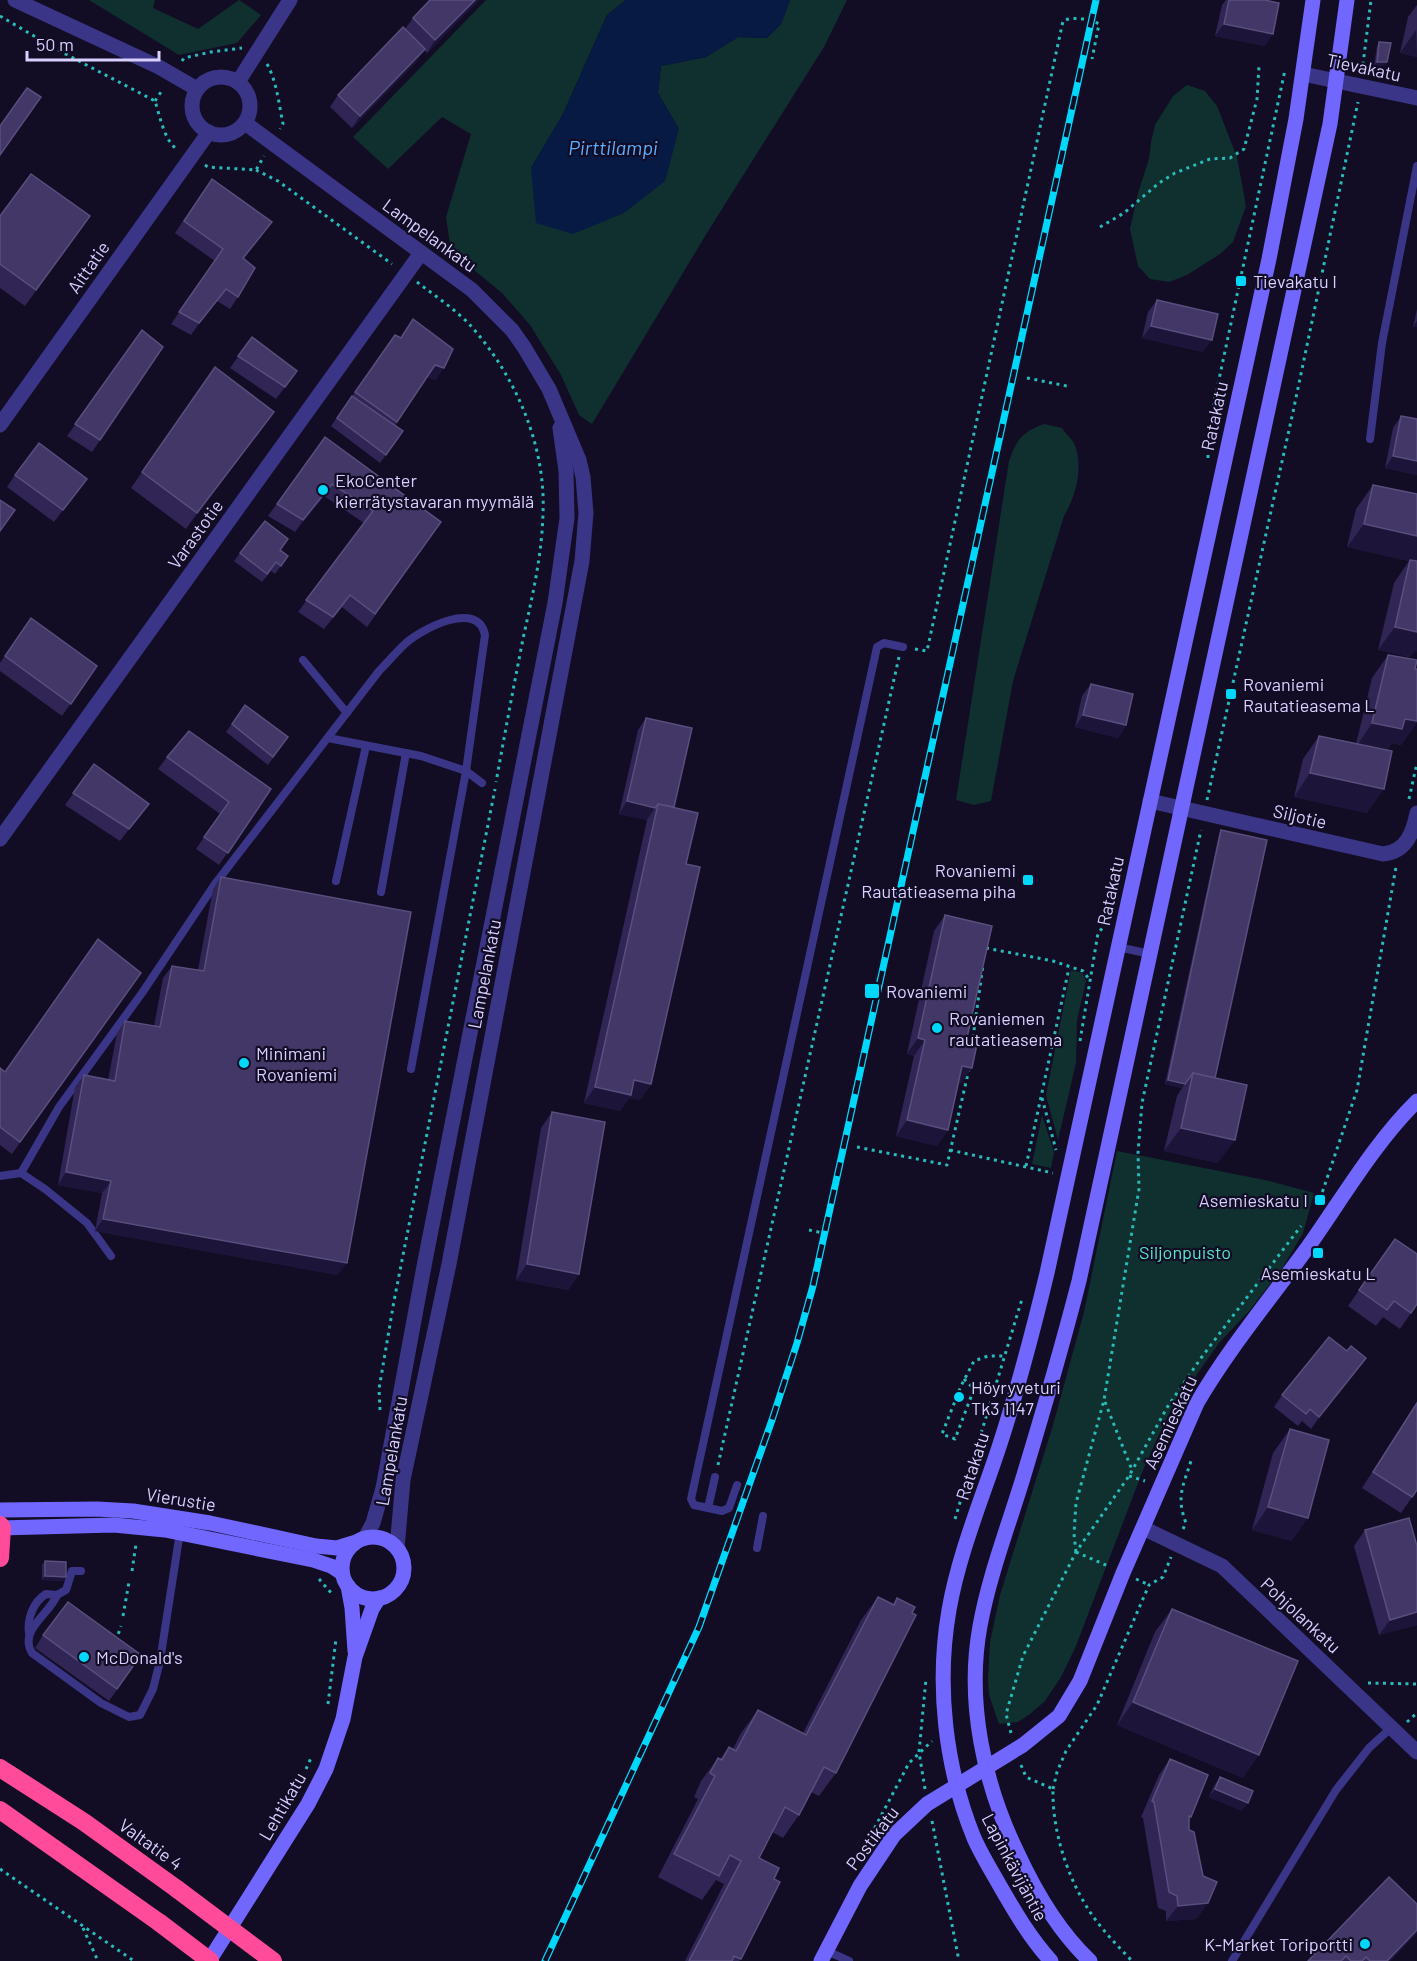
<svg xmlns="http://www.w3.org/2000/svg" width="1417" height="1961" viewBox="0 0 1417 1961" font-family="Barlow,sans-serif">
	<rect width="100%" height="100%" fill="#120d25"/>
	<g fill="#102f2f">
		<polygon points="89,0 155,0 153,8 198,29 239,0 261,15 237,43 179,55"/>
		<polygon points="486,0 626,0 607,15 563,114 531,168 679,129 658,93 661,66 706,57 738,37 767,38 781,24 790,0 847,0 824,47 710,228 592,424 579,415 561,375 530,325 502,293 451,251 446,217 471,134 442,117 388,169 353,137"/>
		<polygon points="1187,85 1205,91 1217,106 1237,157 1246,206 1233,242 1220,254 1187,275 1169,282 1150,279 1138,266 1130,229 1138,193 1149,159 1151,142 1155,125 1173,96"/>
		<path d="M1044,424L1062,428C1065,433 1071,438 1074,443C1084,466 1076,496 1064,516L1013,681L991,801L974,805L956,800L1009,461C1017,439 1022,432 1044,424Z"/>
		<polygon points="1071,970 1082,973 1086,981 1077,1020 1076,1063 1058,1140 1046,1095"/>
		<polygon points="1042,1115 1054,1152 1051,1168 1032,1164"/>
		<polygon points="1117,1151 1265,1180 1314,1193 1303,1233 1283,1267 1250,1310 1219,1343 1167,1417 1143,1470 1076,1646 1061,1677 1045,1701 1030,1714 1018,1722 999,1724 989,1695 988,1679 990,1642 1000,1595 1053,1425 1084,1312"/>
	</g>
	<polygon fill="#071a44" points="626,0 790,0 781,24 767,38 738,37 706,57 661,66 658,93 679,129 665,181 624,213 573,234 536,223 531,168 563,114 607,15"/>
	<g fill="none" stroke-linecap="round" stroke-linejoin="round">
		<g stroke="#27bcb9" stroke-width="3" stroke-dasharray="3 4.5" stroke-linecap="butt">
			<path d="M0,16L58,50L155,101C160,116 164,141 178,150"/>
			<polyline points="182,61 184,58 211,52 242,48"/>
			<path d="M267,64C277,82 279,105 283,124L280,129"/>
			<polyline points="1362,72 1371,0"/>
			<polyline points="155,101 163,89"/>
			<polyline points="205,165 208,167 256,170 264,156"/>
			<polyline points="256,170 278,181 392,264"/>
			<polyline points="1100,227 1124,213 1159,183 1175,173 1210,159 1230,158 1244,149 1257,99 1259,66"/>
			<path d="M417,282C435,296 455,309 470,325C515,375 546,445 543,513C542,554 533,594 524,634C514,684 505,733 496,782"/>
			<polyline points="1027,378 1067,386"/>
			<polyline points="1208,458 1208,431 1285,70"/>
			<path d="M915,649L927,651L1063,21C1073,16 1090,19 1099,24L1092,59"/>
			<polyline points="1409,799 1417,763"/>
			<polyline points="1207,800 1293,412 1358,102"/>
			<polyline points="986,948 1053,961 1083,971 1089,979"/>
			<polyline points="1080,1041 1098,933 1106,924"/>
			<polyline points="972,1045 983,965"/>
			<polyline points="1042,1098 1056,1150"/>
			<polyline points="857,1147 947,1165 969,1069"/>
			<polyline points="950,1150 1053,1173"/>
			<polyline points="1026,1166 1069,968"/>
			<polyline points="1320,1199 1357,1090 1396,867"/>
			<polyline points="809,1230 828,1234"/>
			<polyline points="964,1379 974,1389 955,1439 942,1434 961,1386 974,1361 988,1356 1005,1356"/>
			<polyline points="1105,1402 1132,1470"/>
			<polyline points="380,1410 379,1389 394,1301 495,789"/>
			<polyline points="718,1465 899,657"/>
			<polyline points="1129,1476 1145,1481"/>
			<polyline points="955,1519 1022,1299"/>
			<path d="M1183,1529L1186,1523C1176,1497 1183,1486 1191,1461"/>
			<polyline points="1076,1552 1074,1534 1076,1503 1104,1400 1139,1189 1138,1153 1142,1103 1201,830"/>
			<polyline points="1076,1552 1108,1566"/>
			<polyline points="132,1571 136,1544"/>
			<polyline points="319,1579 332,1594"/>
			<polyline points="1136,1579 1149,1585"/>
			<polyline points="123,1616 129,1582"/>
			<polyline points="116,1641 121,1626"/>
			<polyline points="1368,1683 1417,1684"/>
			<polyline points="328,1704 336,1639"/>
			<polyline points="1407,1722 1417,1713"/>
			<polyline points="1011,1733 1006,1714 1023,1656 1076,1552 1129,1476 1168,1406 1201,1358 1301,1226"/>
			<path d="M1021,1765L1026,1777L1053,1789C1052,1830 1067,1877 1090,1912C1102,1930 1117,1945 1132,1961"/>
			<polyline points="306,1769 312,1756"/>
			<polyline points="925,1789 919,1752 926,1679"/>
			<polyline points="1053,1789 1057,1772 1066,1751 1097,1705 1149,1585 1163,1577 1171,1557"/>
			<polyline points="932,1821 959,1961"/>
			<polyline points="864,1848 909,1763 932,1741"/>
			<polyline points="0,1869 134,1961"/>
			<polyline points="83,1928 98,1961"/>
		</g>
		<g stroke="#3b3587" stroke-width="8">
			<polyline points="1370,439 1382,343 1417,166"/>
			<polyline points="303,660 347,713"/>
			<polyline points="328,738 421,756 466,771 482,783"/>
			<polyline points="336,881 366,746"/>
			<polyline points="381,892 406,753"/>
			<polyline points="1118,947 1150,954"/>
			<path d="M21,1173L59,1107L142,993L215,884L379,671C388,662 396,652 406,643C422,629 478,599 485,635L466,771L411,1069"/>
			<polyline points="0,1176 21,1173 45,1189 87,1223 111,1256"/>
			<polyline points="737,1485 729,1508 722,1511 694,1505 691,1499 877,647 884,643 903,647"/>
			<polyline points="708,1508 715,1477"/>
			<polyline points="757,1548 763,1516"/>
			<path d="M57,1595C50,1614 18,1630 32,1653L101,1703L129,1717L140,1715L153,1689L160,1661L180,1532"/>
			<path d="M29,1633C27,1619 33,1602 46,1594L57,1595L66,1590L72,1571H81"/>
			<polyline points="827,1951 849,1961"/>
			<polyline points="1232,1961 1336,1790 1369,1748 1392,1727"/>
		</g>
		<g stroke="#3b3587" stroke-width="15">
			<polyline points="15,0 159,67 197,89"/>
			<polyline points="1303,74 1417,98"/>
			<circle cx="221" cy="106" r="29"/>
			<polyline points="238,82 290,0"/>
			<polyline points="245,123 472,290 512,330 524,347 549,389 579,460 583,477 586,513 582,561 449,1264 403,1480 397,1548"/>
			<polyline points="0,425 209,132"/>
			<path d="M1150,801L1383,854C1406,852 1413,833 1417,813"/>
			<polyline points="0,839 421,253"/>
			<polyline points="1143,1528 1222,1566 1417,1752"/>
			<polyline points="365,1538 373,1523 383,1488 425,1261 555,603 567,518 566,471 560,428"/>
		</g>
		<g stroke="#7167ff" stroke-width="15">
			<polyline points="0,1510 97,1509 133,1511 210,1523 316,1546 337,1548 353,1543"/>
			<polyline points="0,1528 114,1525 165,1530 313,1560 331,1566 342,1573"/>
			<circle cx="373" cy="1568" r="31"/>
			<polyline points="348,1586 352,1608 355,1651"/>
			<polyline points="209,1961 308,1804 326,1769 343,1719 355,1657 372,1609 379,1598"/>
			<path d="M821,1961L860,1886L894,1835L927,1804L1023,1745L1059,1716L1080,1681L1123,1573L1197,1403C1229,1348 1271,1298 1308,1247C1342,1199 1375,1142 1417,1101"/>
			<path d="M1051,1961C1030,1938 1015,1912 1000,1886C991,1870 981,1854 974,1838C945,1767 936,1685 949,1610C959,1553 982,1499 1000,1444C1018,1388 1033,1331 1047,1273L1269,259L1296,119L1313,0"/>
			<path d="M1090,1961C1059,1932 1035,1891 1017,1852C984,1784 966,1702 980,1626C989,1576 1008,1527 1023,1478C1043,1412 1062,1347 1079,1281L1330,124L1347,0"/>
		</g>
		<g stroke="#ff4b9a" stroke-width="18">
			<polyline points="0,1525 2,1528 0,1558"/>
			<polyline points="0,1768 84,1822 177,1889"/>
			<polyline points="0,1810 160,1923"/>
		</g>
		<g stroke="#00d8fb" stroke-width="7">
			<polyline id="rail" points="545,1961 699,1627 772,1420 797,1343 813,1286 1096,0"/>
		</g>
		<use href="#rail" stroke="#120d25" stroke-width="4.5" stroke-dasharray="14" stroke-linecap="butt"/>
		<g stroke="#ff4b9a" stroke-width="18">
			<polyline points="177,1889 273,1961"/>
			<polyline points="160,1923 210,1961"/>
		</g>
	</g>
	<g fill="#302554">
		<polygon points="479,0 427,53 424,50 417,61 352,128 330,107 338,95 405,29 413,18"/>
		<polygon points="1226,0 1264,0 1265,46 1215,36 1222,5"/>
		<polygon points="1417,5 1417,57 1400,53 1408,17"/>
		<polygon points="1379,42 1387,62 1384,66 1374,66 1377,46"/>
		<polygon points="203,191 272,222 244,259 238,297 230,309 217,301 191,335 171,324 215,261 175,233"/>
		<polygon points="0,216 90,216 25,306 0,288"/>
		<polygon points="1157,300 1203,352 1142,338 1148,312"/>
		<polygon points="1417,309 1417,327 1413,327"/>
		<polygon points="413,319 436,380 427,377 395,426 403,431 380,463 331,426 395,335 400,338"/>
		<polygon points="142,330 163,347 92,452 67,436"/>
		<polygon points="252,337 297,371 276,399 230,368"/>
		<polygon points="215,367 262,428 186,529 131,488"/>
		<polygon points="1401,416 1417,419 1417,475 1385,468 1393,428"/>
		<polygon points="325,437 441,522 367,627 342,607 324,629 298,612 364,523 324,496 295,532 268,516"/>
		<polygon points="15,475 87,479 54,522 7,487"/>
		<polygon points="1373,485 1417,494 1414,651 1410,657 1378,650 1394,583 1409,561 1347,547 1356,509"/>
		<polygon points="281,550 288,556 275,574 271,571 262,582 234,561 240,553"/>
		<polygon points="31,618 97,666 62,716 0,671 0,663"/>
		<polygon points="1388,655 1417,669 1417,722 1401,745 1392,743 1387,750 1367,813 1294,797 1303,759 1319,736 1356,744 1372,678"/>
		<polygon points="1091,684 1126,725 1118,738 1075,727 1082,696"/>
		<polygon points="245,705 288,737 268,765 226,732"/>
		<polygon points="646,718 674,807 686,864 651,1084 640,1100 629,1098 620,1111 584,1103 647,820 619,814 638,730"/>
		<polygon points="167,757 271,789 219,865 196,849 220,814 158,769"/>
		<polygon points="94,764 149,804 120,841 65,805"/>
		<polygon points="1221,830 1215,1078 1218,1163 1164,1151 1177,1096 1182,1088 1165,1084 1219,834"/>
		<polygon points="221,877 338,1275 95,1231 102,1193 58,1185 75,1087 84,1075 108,1080 117,1033 125,1021 154,1026 163,978 172,966 198,970 213,889"/>
		<polygon points="945,915 961,1084 959,1083 948,1130 937,1146 896,1136 914,1056 907,1054 934,931"/>
		<polygon points="141,973 12,1154 0,1145 0,1068 5,1072"/>
		<polygon points="552,1112 579,1274 568,1290 516,1280 541,1128"/>
		<polygon points="1395,1239 1417,1304 1400,1329 1383,1317 1376,1326 1348,1306"/>
		<polygon points="1347,1351 1366,1358 1311,1429 1302,1421 1298,1426 1274,1407 1282,1395"/>
		<polygon points="1417,1402 1417,1490 1401,1513 1362,1488"/>
		<polygon points="1290,1429 1292,1541 1252,1530 1273,1453"/>
		<polygon points="1365,1530 1417,1625 1379,1635 1354,1546"/>
		<polygon points="45,1561 66,1577 63,1581 42,1580 42,1565"/>
		<polygon points="878,1597 893,1604 897,1598 836,1773 819,1796 811,1792 799,1815 783,1838 772,1832 759,1858 774,1879 741,1959 739,1961 685,1961 724,1884 716,1880 702,1900 658,1877 698,1799 694,1797 701,1781 718,1758 720,1759 729,1747 733,1749 741,1733 758,1710 803,1733 861,1620"/>
		<polygon points="1172,1609 1243,1778 1117,1725 1155,1632"/>
		<polygon points="43,1635 141,1655 109,1701 35,1648"/>
		<polygon points="1170,1759 1191,1817 1189,1820 1189,1830 1197,1919 1166,1921 1166,1911 1158,1908 1143,1818 1141,1817 1159,1775"/>
		<polygon points="1220,1777 1242,1811 1209,1797 1214,1786"/>
		<polygon points="1417,1904 1417,1933 1390,1961 1308,1961"/>
	</g>
	<g fill="#1c1439">
		<polygon points="475,0 479,0 427,53 435,40"/>
		<polygon points="1224,24 1273,34 1265,46 1215,36"/>
		<polygon points="1416,30 1417,57 1400,53"/>
		<polygon points="425,49 417,61 352,128 360,116"/>
		<polygon points="1377,62 1387,62 1384,66 1374,66"/>
		<polygon points="272,222 264,234 235,270 243,258"/>
		<polygon points="226,289 217,301 191,335 199,323"/>
		<polygon points="1417,321 1417,327 1413,327"/>
		<polygon points="1151,326 1212,340 1203,352 1142,338"/>
		<polygon points="435,365 444,368 436,380 427,377"/>
		<polygon points="274,412 262,428 186,529 197,513"/>
		<polygon points="1393,456 1417,461 1417,475 1385,468"/>
		<polygon points="87,479 79,491 54,522 63,510"/>
		<polygon points="332,484 324,496 295,532 303,520"/>
		<polygon points="1364,524 1417,536 1417,563 1410,560 1409,561 1347,547"/>
		<polygon points="1395,627 1417,632 1417,652 1414,651 1410,657 1378,650"/>
		<polygon points="1083,715 1126,725 1118,738 1075,727"/>
		<polygon points="1405,719 1417,721 1417,722 1401,745 1392,743 1386,753 1356,747 1372,723"/>
		<polygon points="1310,773 1384,789 1367,813 1294,797"/>
		<polygon points="627,801 655,808 647,820 619,814"/>
		<polygon points="149,804 141,816 120,841 129,829"/>
		<polygon points="918,1038 925,1040 914,1056 907,1054"/>
		<polygon points="962,1066 972,1068 961,1084 951,1082"/>
		<polygon points="634,1080 651,1084 640,1100 629,1098 620,1111 584,1103 595,1087"/>
		<polygon points="1168,1080 1185,1084 1182,1088 1165,1084"/>
		<polygon points="907,1120 948,1130 937,1146 896,1136"/>
		<polygon points="1181,1128 1235,1140 1218,1163 1164,1151"/>
		<polygon points="66,1172 111,1181 102,1193 58,1185"/>
		<polygon points="103,1219 347,1263 338,1275 95,1231"/>
		<polygon points="527,1264 579,1274 568,1290 516,1280"/>
		<polygon points="1366,1358 1357,1370 1311,1429 1319,1417"/>
		<polygon points="1268,1507 1308,1518 1292,1541 1252,1530"/>
		<polygon points="45,1576 66,1577 63,1581 42,1580"/>
		<polygon points="1417,1612 1417,1625 1379,1635 1390,1620"/>
		<polygon points="1133,1702 1259,1755 1243,1778 1117,1725"/>
		<polygon points="1215,1789 1248,1803 1242,1811 1209,1797"/>
		<polygon points="1208,1903 1197,1919 1166,1921 1178,1906"/>
		<polygon points="1417,1930 1417,1933 1390,1961 1387,1961"/>
	</g>
	<g fill="#423766" stroke="#594f7e" stroke-width="1.5">
		<polygon points="430,0 475,0 435,40 413,18"/>
		<polygon points="1229,0 1264,0 1279,3 1273,34 1224,24"/>
		<polygon points="403,27 425,49 360,116 338,95"/>
		<polygon points="1379,42 1391,43 1387,62 1377,62"/>
		<polygon points="27,88 41,97 0,155 0,126"/>
		<polygon points="31,174 90,216 36,290 0,264 0,216"/>
		<polygon points="212,179 272,222 243,258 255,268 238,297 226,289 199,323 179,312 223,249 184,221"/>
		<polygon points="1157,300 1218,314 1212,340 1151,326"/>
		<polygon points="413,319 453,349 444,368 435,365 397,422 355,392 395,335 401,338"/>
		<polygon points="142,330 163,347 100,440 75,424"/>
		<polygon points="252,337 297,371 285,387 238,356"/>
		<polygon points="215,367 274,412 197,513 142,472"/>
		<polygon points="352,396 403,431 386,455 337,418"/>
		<polygon points="1401,416 1417,419 1417,461 1393,456"/>
		<polygon points="325,437 441,522 375,614 350,595 333,617 306,600 373,511 332,484 303,520 277,504"/>
		<polygon points="39,443 87,479 63,510 15,475"/>
		<polygon points="1373,485 1417,494 1417,536 1364,524"/>
		<polygon points="0,500 15,510 0,531"/>
		<polygon points="265,521 288,539 280,550 288,556 281,566 276,562 267,574 240,553"/>
		<polygon points="1410,560 1417,561 1417,632 1395,627"/>
		<polygon points="31,618 97,666 71,704 5,656"/>
		<polygon points="1388,655 1417,660 1415,669 1417,669 1417,721 1405,719 1402,729 1372,723"/>
		<polygon points="1091,684 1133,694 1126,725 1083,715"/>
		<polygon points="245,705 288,737 273,757 232,724"/>
		<polygon points="646,718 692,728 674,807 658,804 655,808 627,801"/>
		<polygon points="189,731 271,789 228,853 204,837 229,802 167,757"/>
		<polygon points="1319,736 1392,751 1384,789 1310,773"/>
		<polygon points="94,764 149,804 129,829 73,793"/>
		<polygon points="658,804 698,813 686,864 700,867 651,1084 634,1080 631,1095 595,1087"/>
		<polygon points="1221,830 1267,840 1215,1078 1193,1073 1185,1084 1168,1080"/>
		<polygon points="221,877 411,912 347,1263 103,1219 111,1181 66,1172 84,1075 115,1081 125,1021 160,1027 172,966 204,971"/>
		<polygon points="945,915 992,926 966,1042 977,1044 972,1068 962,1066 948,1130 907,1120 925,1040 918,1038"/>
		<polygon points="98,939 141,973 20,1142 0,1127 0,1068 5,1072"/>
		<polygon points="1193,1073 1247,1085 1235,1140 1181,1128"/>
		<polygon points="552,1112 605,1122 579,1274 527,1264"/>
		<polygon points="1395,1239 1417,1254 1417,1304 1411,1313 1394,1301 1387,1310 1359,1290"/>
		<polygon points="1329,1337 1347,1351 1351,1346 1366,1358 1319,1417 1310,1409 1306,1414 1282,1395"/>
		<polygon points="1417,1403 1417,1490 1412,1497 1373,1472"/>
		<polygon points="1290,1429 1329,1440 1308,1518 1268,1507"/>
		<polygon points="1409,1518 1417,1546 1417,1612 1390,1620 1365,1530"/>
		<polygon points="45,1561 66,1562 66,1577 45,1576"/>
		<polygon points="878,1597 894,1605 897,1598 915,1607 912,1613 916,1615 836,1773 824,1767 799,1815 785,1807 759,1858 779,1868 774,1879 780,1882 741,1959 734,1956 732,1961 689,1961 741,1861 730,1855 719,1876 674,1854 715,1776 710,1773 718,1758 722,1760 729,1747 736,1751 758,1710 806,1735"/>
		<polygon points="68,1602 141,1655 117,1689 43,1635"/>
		<polygon points="1172,1609 1298,1661 1259,1755 1133,1702"/>
		<polygon points="1170,1759 1208,1775 1191,1817 1189,1816 1189,1830 1194,1832 1203,1876 1217,1882 1208,1903 1178,1906 1177,1896 1169,1892 1154,1802 1152,1801"/>
		<polygon points="1220,1777 1253,1791 1248,1803 1215,1789"/>
		<polygon points="1389,1877 1417,1904 1417,1930 1387,1961 1370,1961 1366,1957 1362,1961 1351,1961 1346,1956 1341,1961 1308,1961"/>
	</g>
	<g fill="#00d8fb" stroke="#120d25" stroke-width="2">
		<rect x="1235" y="275" width="12" height="12" rx="3"/>
		<circle cx="323" cy="490" r="6"/>
		<rect x="1225" y="688" width="12" height="12" rx="3"/>
		<rect x="1022" y="874" width="12" height="12" rx="3"/>
		<rect x="864" y="983" width="16" height="16" rx="3"/>
		<circle cx="937" cy="1028" r="6"/>
		<circle cx="244" cy="1063" r="6"/>
		<rect x="1314" y="1194" width="12" height="12" rx="3"/>
		<rect x="1312" y="1247" width="12" height="12" rx="3"/>
		<circle cx="959" cy="1397" r="6"/>
		<circle cx="84" cy="1657" r="6"/>
		<circle cx="1365" cy="1944" r="6"/>
	</g>
	<g text-anchor="middle" dominant-baseline="central" stroke-width="4.5" stroke-linejoin="round" paint-order="stroke">
		<g font-size="18" fill="#d8d0ff" stroke="#120d25">
			<text transform="translate(1364 67) rotate(12)">Tievakatu</text>
			<text transform="translate(430 235) rotate(36)">Lampelankatu</text>
			<text transform="translate(88 267) rotate(-55)">Aittatie</text>
			<text transform="translate(1214 416) rotate(-78)">Ratakatu</text>
			<text transform="translate(195 534) rotate(-54)">Varastotie</text>
			<text transform="translate(1300 816) rotate(13)">Siljotie</text>
			<text transform="translate(1110 891) rotate(-78)">Ratakatu</text>
			<text transform="translate(484 974) rotate(-79)">Lampelankatu</text>
			<text transform="translate(1170 1422) rotate(-65)">Asemieskatu</text>
			<text transform="translate(391 1451) rotate(-80)">Lampelankatu</text>
			<text transform="translate(972 1466) rotate(-72)">Ratakatu</text>
			<text transform="translate(181 1499) rotate(9)">Vierustie</text>
			<text transform="translate(1301 1615) rotate(43)">Pohjolankatu</text>
			<text transform="translate(282 1806) rotate(-60)">Lehtikatu</text>
			<text transform="translate(872 1838) rotate(-53)">Postikatu</text>
			<text transform="translate(151 1844) rotate(36)">Valtatie 4</text>
			<text transform="translate(1015 1867) rotate(62)">Lapinkävijäntie</text>
		</g>
		<g font-size="18" fill="#d8d0ff" stroke="#120d25" text-anchor="start">
			<text x="1253" y="281">Tievakatu I</text>
			<text x="335" y="480">EkoCenter<tspan x="335" dy="21">kierrätystavaran myymälä</tspan></text>
			<text x="1243" y="684">Rovaniemi<tspan x="1243" dy="21">Rautatieasema L</tspan></text>
			<text x="1016" y="870" text-anchor="end">Rovaniemi<tspan x="1016" dy="21">Rautatieasema piha</tspan></text>
			<text x="886" y="991">Rovaniemi</text>
			<text x="949" y="1018">Rovaniemen<tspan x="949" dy="21">rautatieasema</tspan></text>
			<text x="256" y="1053">Minimani<tspan x="256" dy="21">Rovaniemi</tspan></text>
			<text x="1308" y="1200" text-anchor="end">Asemieskatu I</text>
			<text x="1318" y="1273" text-anchor="middle">Asemieskatu L</text>
			<text x="971" y="1387">Höyryveturi<tspan x="971" dy="21">Tk3 1147</tspan></text>
			<text x="96" y="1657">McDonald's</text>
			<text x="1353" y="1944" text-anchor="end">K-Market Toriportti</text>
		</g>
		<g font-size="18" fill="#55e7c8" stroke="#120d25">
			<text x="1185" y="1252">Siljonpuisto</text>
		</g>
		<g font-size="20" font-style="italic" fill="#5eaeff" stroke="#120d25">
			<text x="613" y="147">Pirttilampi</text>
		</g>
	</g>
	<path d="M27 51v9h132v-9" fill="none" stroke="#d8d0ff" stroke-width="3"/>
	<text x="36" y="51" font-size="18" fill="#d8d0ff" stroke="#120d25" stroke-width="4.5" paint-order="stroke">50 m</text>
</svg>
